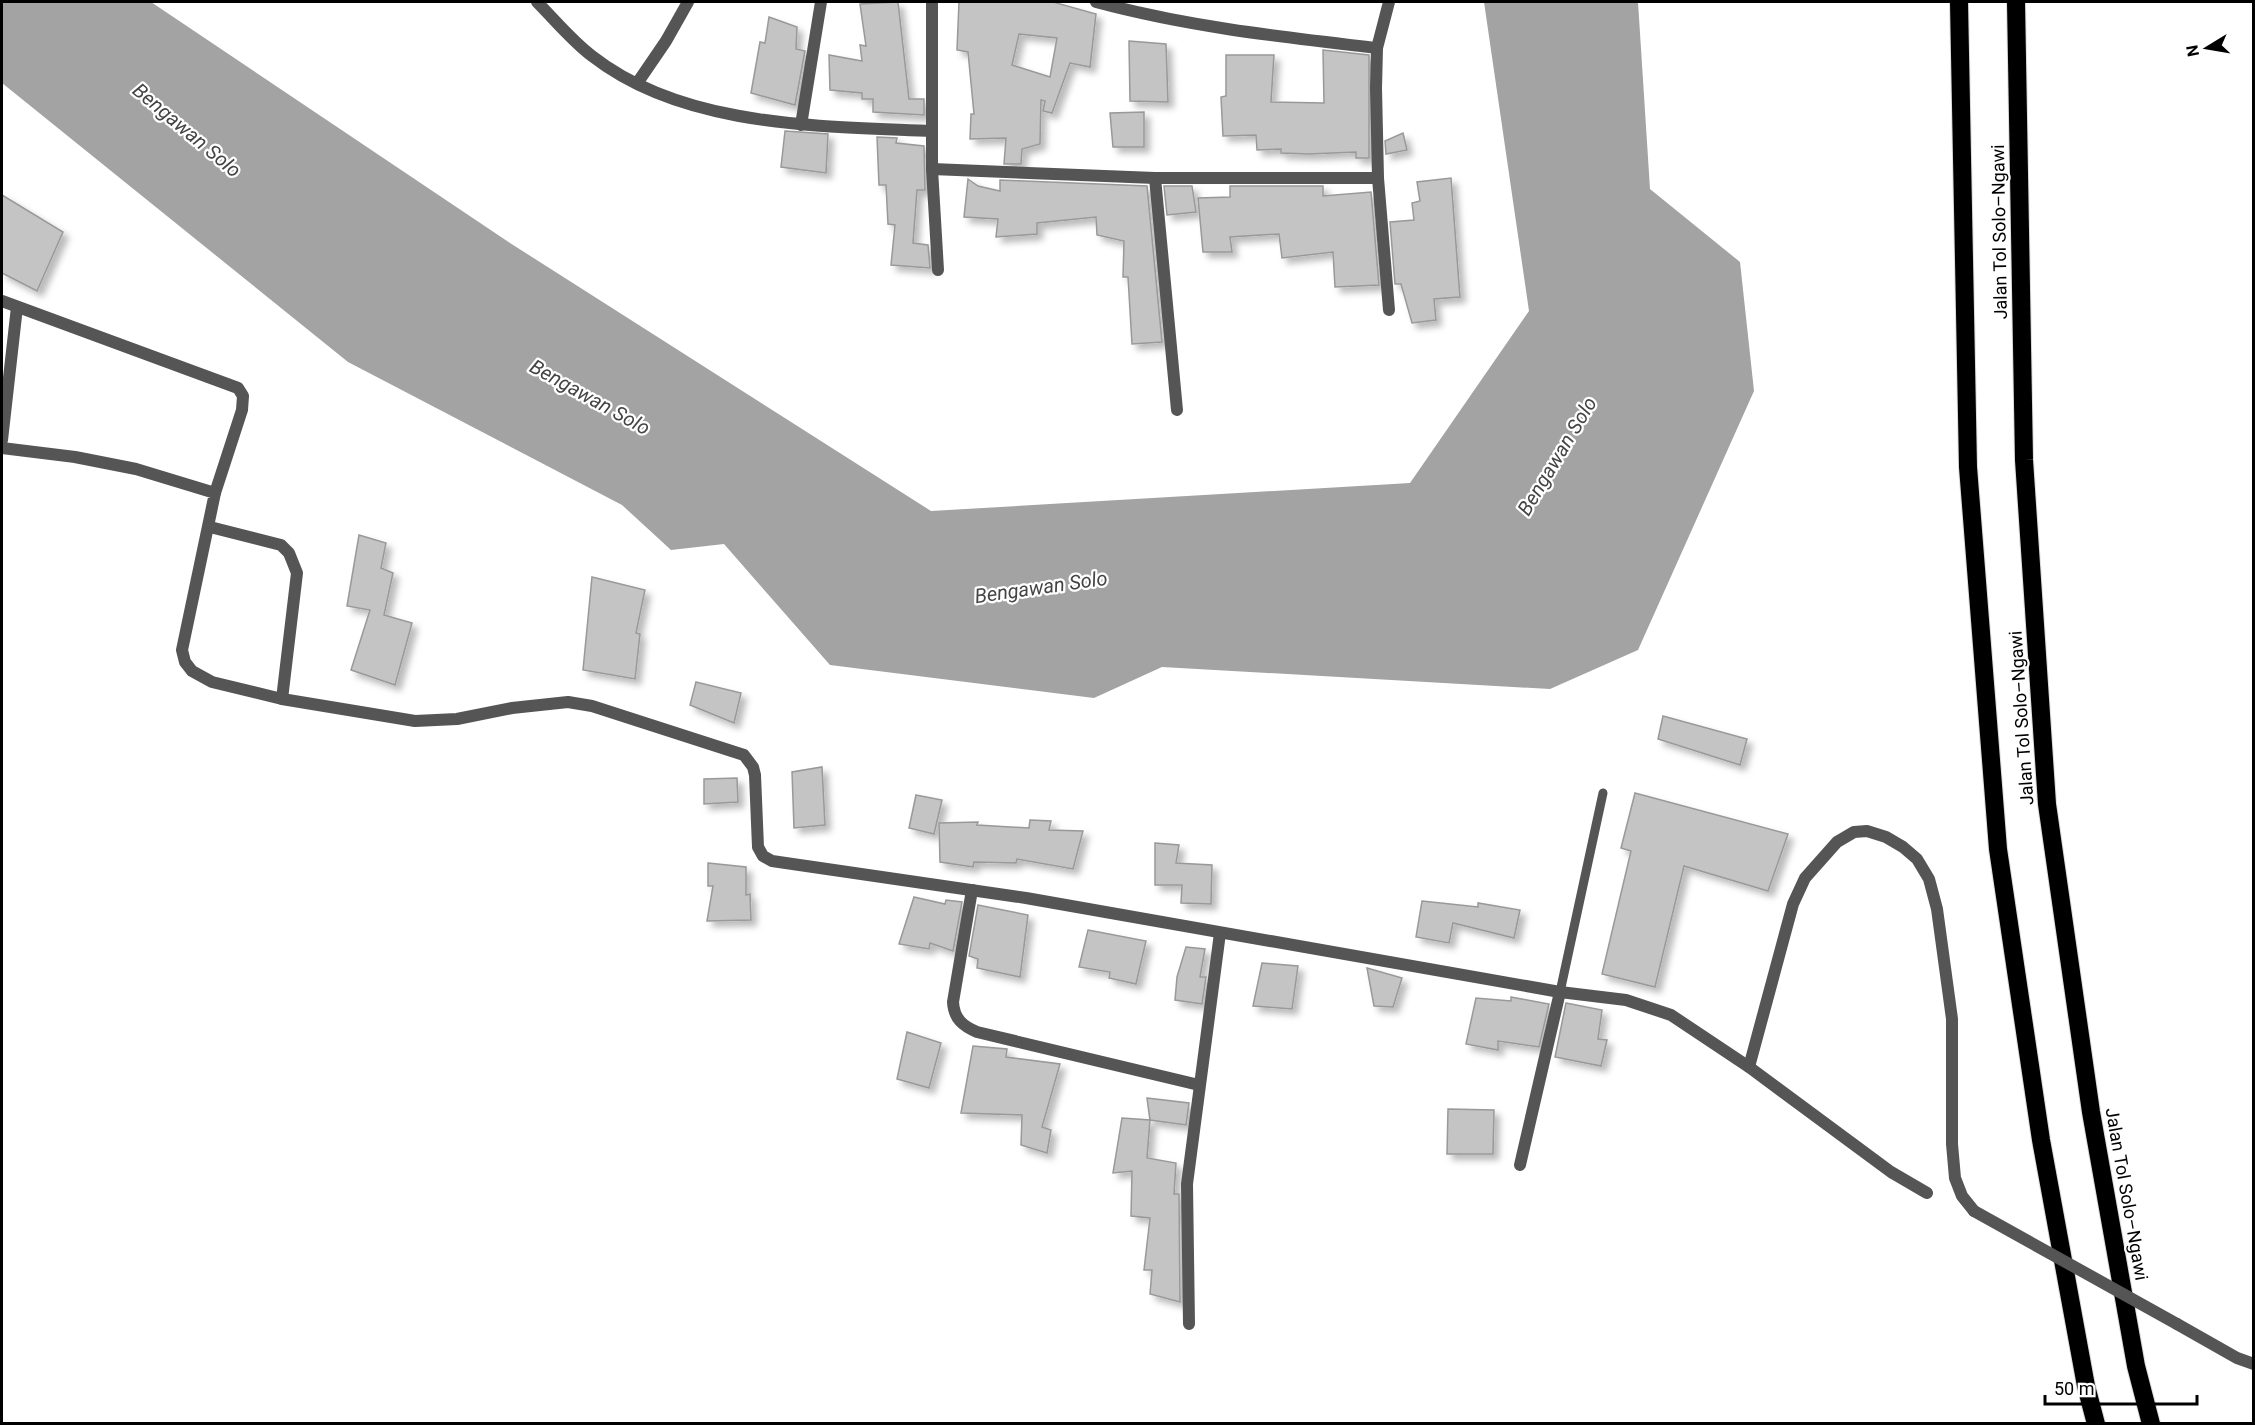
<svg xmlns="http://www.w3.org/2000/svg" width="2255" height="1425" viewBox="0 0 2255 1425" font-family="Roboto,sans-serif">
	<defs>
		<filter id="shadow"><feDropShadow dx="5.5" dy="5.5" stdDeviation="3" flood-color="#0004"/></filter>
	</defs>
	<rect width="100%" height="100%" fill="#fff"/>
	<polygon fill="#a3a3a3" points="2,2 151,2 510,243 931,511 1410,483 1529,311 1484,2 1638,2 1650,189 1740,262 1754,391 1638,650 1550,689 1162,667 1094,698 830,665 724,544 671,550 622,505 348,362 2,83"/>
	<g fill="#c4c4c4" stroke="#999" stroke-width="1.5" fill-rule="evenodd" filter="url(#shadow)">
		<polygon points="898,2 909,99 924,99 924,115 873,112 873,99 862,99 862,93 830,90 829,55 862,61 860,45 866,46 860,4"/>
		<path d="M959,2H1053L1096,14L1090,67L1070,63L1052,113L1043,111L1045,101L1041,100L1040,144L1022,149L1021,164H1004L1006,138L970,139L971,114H974L968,52L957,50ZM1019,34L1057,38L1050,77L1012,65Z"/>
		<polygon points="769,17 797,27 796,49 805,51 795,105 751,93 760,42 765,43"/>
		<polygon points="1129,41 1166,44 1168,102 1130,101"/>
		<polygon points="1323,50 1369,55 1369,158 1356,158 1356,152 1309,154 1281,153 1281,149 1257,150 1256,135 1223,136 1221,97 1226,96 1226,55 1274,55 1271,102 1324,103"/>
		<polygon points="1144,112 1144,147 1113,147 1110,113"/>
		<polygon points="785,131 828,134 826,173 781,167"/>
		<polygon points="1403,133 1407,150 1386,154 1385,141"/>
		<polygon points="877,137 897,138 896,143 924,146 925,190 917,190 913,243 928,245 930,268 891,265 895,225 888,224 886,185 879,185"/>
		<polygon points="1451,178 1460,297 1434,299 1436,320 1412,323 1401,284 1395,284 1390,222 1414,220 1412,203 1420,201 1417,182"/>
		<polygon points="968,179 978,186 1000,191 1000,180 1147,186 1162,342 1132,344 1128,277 1123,277 1124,241 1097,235 1096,217 1037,223 1037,234 996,237 998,219 964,217"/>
		<polygon points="1164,186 1192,186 1196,212 1167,215"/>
		<polygon points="1230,186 1323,186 1323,196 1371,192 1379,285 1335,287 1333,252 1282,258 1279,234 1230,237 1232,252 1203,252 1198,198 1230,197"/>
		<polygon points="2,195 63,232 37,291 2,273"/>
		<polygon points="359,535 386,543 381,568 393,573 384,615 412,623 395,685 351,670 370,610 347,606"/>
		<polygon points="592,577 645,590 636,633 640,634 635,679 583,670"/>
		<polygon points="696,682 741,693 734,723 690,705"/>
		<polygon points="1663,716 1747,739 1740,765 1658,739"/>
		<polygon points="822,767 825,825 794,828 792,772"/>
		<polygon points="737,778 738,802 704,804 704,779"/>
		<polygon points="1635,793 1788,834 1768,891 1684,866 1655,987 1602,974 1631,851 1621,848"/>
		<polygon points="916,795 942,800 934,834 909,828"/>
		<polygon points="1030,820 1051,821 1049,830 1083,831 1073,869 1017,859 1016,863 974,862 973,867 940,862 939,823 978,822 977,825 1029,828"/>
		<polygon points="1155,843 1179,845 1176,863 1212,865 1211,904 1181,903 1182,885 1155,885"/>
		<polygon points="708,863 746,867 746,895 750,894 751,920 707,921 713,886 708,886"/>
		<polygon points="914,897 945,904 946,900 962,902 953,951 930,943 929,949 899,944"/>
		<polygon points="1422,901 1478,907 1478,903 1520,910 1514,938 1453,923 1449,943 1416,937"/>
		<polygon points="978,905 1028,915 1020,977 977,968 978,959 969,956"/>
		<polygon points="1088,930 1146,941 1136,984 1109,978 1110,972 1079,967"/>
		<polygon points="1186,947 1205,949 1200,977 1206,977 1202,1004 1175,1000 1177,977"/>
		<polygon points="1262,963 1298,966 1292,1009 1253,1006"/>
		<polygon points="1367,968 1402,978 1393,1007 1374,1006"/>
		<polygon points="1511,997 1549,1004 1539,1047 1498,1041 1498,1050 1466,1044 1476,998 1511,1001"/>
		<polygon points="1566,1003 1602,1010 1598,1039 1607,1040 1601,1066 1555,1057"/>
		<polygon points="907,1032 941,1043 929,1088 897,1079"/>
		<polygon points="973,1046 1007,1049 1006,1057 1060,1064 1042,1127 1051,1130 1047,1153 1021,1145 1022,1115 961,1113"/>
		<polygon points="1147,1098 1189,1103 1186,1125 1150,1120"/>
		<polygon points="1448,1109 1494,1110 1493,1154 1447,1154"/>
		<polygon points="1122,1118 1150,1120 1147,1158 1176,1163 1174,1194 1179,1194 1180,1302 1150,1294 1152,1270 1144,1270 1150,1218 1131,1216 1132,1171 1113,1173"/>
	</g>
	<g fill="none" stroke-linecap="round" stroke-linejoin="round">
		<g stroke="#dbdbdb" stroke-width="20">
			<g id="highway">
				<polyline points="1959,2 1968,467 1998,849 2041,1140 2086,1386 2096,1424"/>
				<polyline points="2016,2 2024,460 2047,804 2091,1112 2136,1366 2151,1424"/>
			</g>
		</g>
		<polyline stroke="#555" stroke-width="9" points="1560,992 1603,793"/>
		<g stroke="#555" stroke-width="12">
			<path d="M537,2C555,20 572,41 592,56C684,128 821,126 932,131"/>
			<polyline points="932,2 932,169 938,270"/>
			<path d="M1096,2C1189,27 1282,37 1377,48"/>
			<polyline points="638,82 666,41 688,2"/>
			<polyline points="801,125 821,2"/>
			<polyline points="932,169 1155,178 1378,178"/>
			<polyline points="1155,178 1177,410"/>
			<polyline points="2,301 238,388 243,396 242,410 215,493"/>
			<polyline points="1389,310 1378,178 1376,88 1377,48 1389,2"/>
			<polyline points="2,440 17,307"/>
			<polyline points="2,448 75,457 136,469 215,493 182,650 185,662 192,671 212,682 282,699 415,721 457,719 512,708 568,702 592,706 744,755 753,767 755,775 758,847 763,856 772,861 1026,898 1560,992 1626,1000 1671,1015 1749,1067 1891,1172 1927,1193"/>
			<polyline points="210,527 281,545 289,553 297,573 282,699"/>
			<path d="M972,890L953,1002C954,1019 963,1026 977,1032L1199,1085"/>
			<polyline points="1749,1067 1793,904 1805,878 1837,842 1854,832 1867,831 1886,837 1903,847 1917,859 1929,879 1937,909 1952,1019 1952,1144 1955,1178 1962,1196 1974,1211"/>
			<polyline points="1520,1165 1560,992"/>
			<polyline points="1189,1324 1187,1184 1220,933"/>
			<polyline points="2177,1324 2237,1358 2254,1364"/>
		</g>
		<use href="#highway" stroke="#000" stroke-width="18"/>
		<polyline stroke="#555" stroke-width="12" points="1974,1211 2177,1324"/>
	</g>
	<g text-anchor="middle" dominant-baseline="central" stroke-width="4.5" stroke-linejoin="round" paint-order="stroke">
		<g font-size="18" fill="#000" stroke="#fff">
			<text transform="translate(1999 232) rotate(-91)">Jalan Tol Solo–Ngawi</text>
			<text transform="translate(2021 718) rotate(-94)">Jalan Tol Solo–Ngawi</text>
			<text transform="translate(2127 1194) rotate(80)">Jalan Tol Solo–Ngawi</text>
		</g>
		<g font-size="20" font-style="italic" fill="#444" stroke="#fff">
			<text transform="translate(187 130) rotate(40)">Bengawan Solo</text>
			<text transform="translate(590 397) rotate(29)">Bengawan Solo</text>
			<text transform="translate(1557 456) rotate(-59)">Bengawan Solo</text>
			<text transform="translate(1041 587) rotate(-8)">Bengawan Solo</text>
		</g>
	</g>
	<rect width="2255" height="1425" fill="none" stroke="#000000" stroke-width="6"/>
	<g transform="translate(2207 48) rotate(259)" stroke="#ffffff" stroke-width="4.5" paint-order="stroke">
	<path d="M0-4.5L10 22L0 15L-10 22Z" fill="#000000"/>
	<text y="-9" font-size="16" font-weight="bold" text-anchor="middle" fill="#000000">N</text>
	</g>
	<path d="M2045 1395v9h152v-9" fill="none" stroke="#000000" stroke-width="3"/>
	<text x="2054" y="1395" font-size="18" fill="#000000" stroke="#ffffff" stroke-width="4.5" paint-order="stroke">50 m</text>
</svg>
